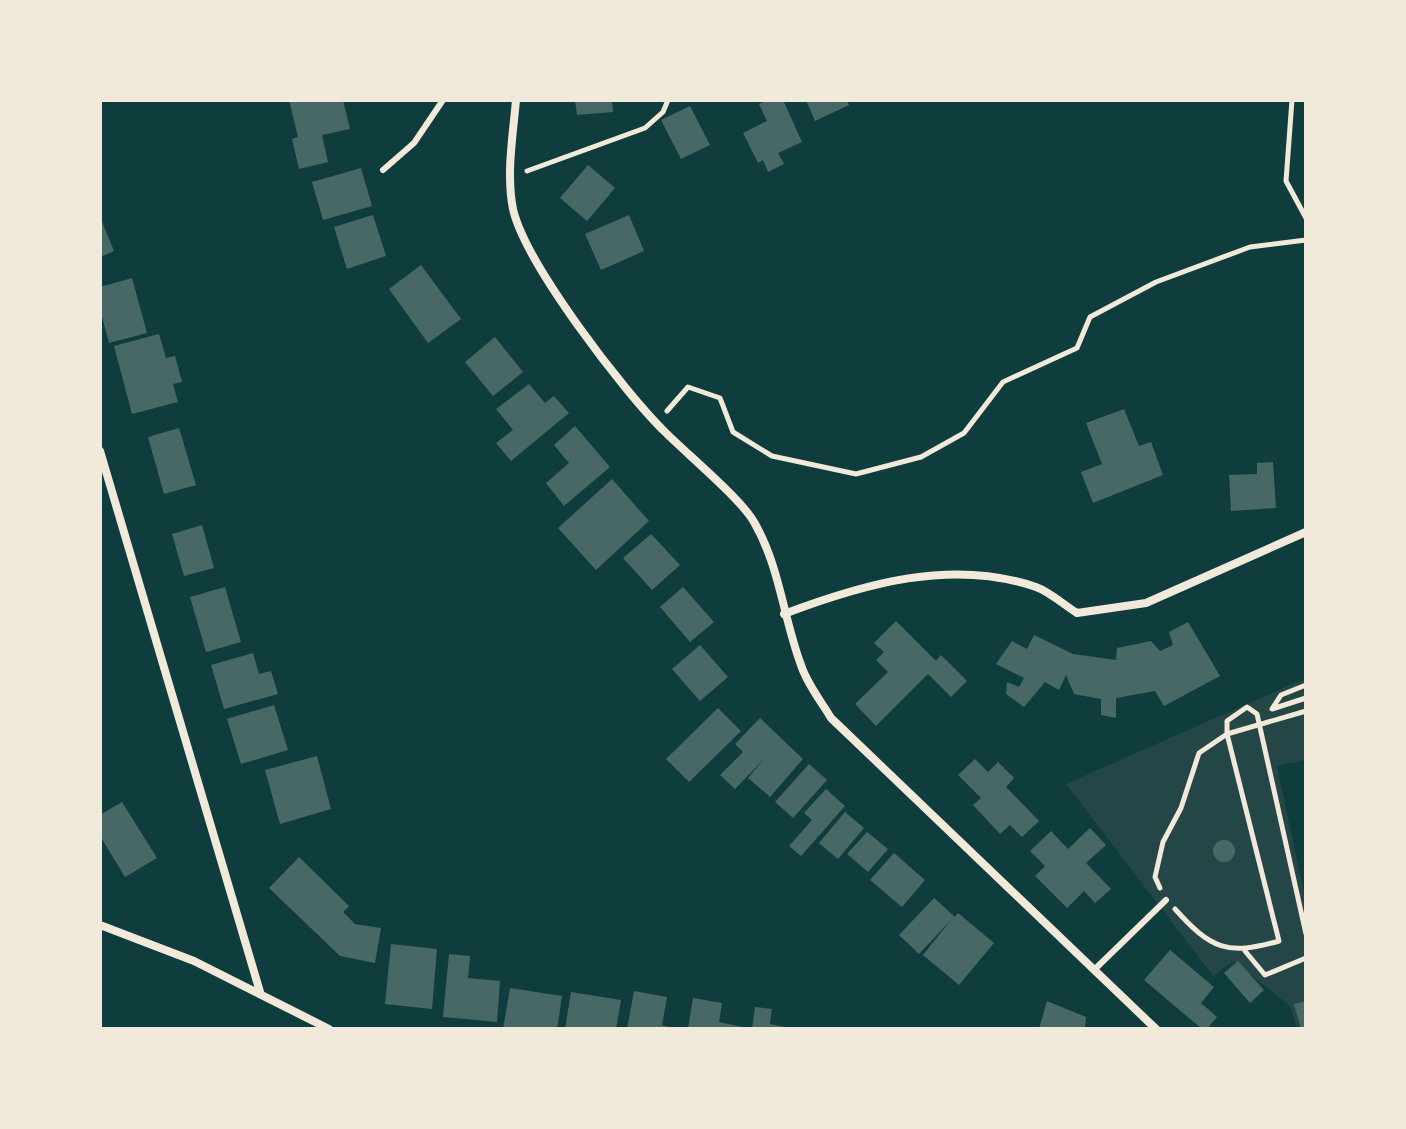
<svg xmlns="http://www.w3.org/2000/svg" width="1406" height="1129" viewBox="0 0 1406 1129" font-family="'PT Sans Narrow',sans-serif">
	<rect width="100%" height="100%" fill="#0f3d3e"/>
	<polygon fill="#244646" points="1306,678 1306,760 1277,766 1306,902 1306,1029 1297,1029 1290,1006 1234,961 1213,976 1066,784"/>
	<g fill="#486865">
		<polygon points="289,100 343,100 350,129 322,135 328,162 299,169 292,139 298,137"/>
		<polygon points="575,100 612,100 613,112 577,115"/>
		<polygon points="767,100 783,100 802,142 778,153 784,164 768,172 763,160 758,163 743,133 767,121 759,104"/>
		<polygon points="806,100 847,100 849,105 815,121"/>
		<polygon points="690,106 710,145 681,159 661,120"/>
		<polygon points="588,165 615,188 587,221 560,198"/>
		<polygon points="361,168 372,206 323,220 312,182"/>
		<polygon points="373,215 386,256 347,269 334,227"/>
		<polygon points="629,215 644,251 601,270 585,234"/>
		<polygon points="100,217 114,251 100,257"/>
		<polygon points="421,265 461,319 428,343 389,289"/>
		<polygon points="132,278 147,333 109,343 100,309 100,287"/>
		<polygon points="159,334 166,358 175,356 182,382 173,384 178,402 132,414 114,346"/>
		<polygon points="495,337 523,372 493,396 465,362"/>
		<polygon points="529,384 545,403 554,396 569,413 511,461 496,443 513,430 496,409"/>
		<polygon points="1124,409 1139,446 1151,442 1163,475 1093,503 1081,472 1102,464 1086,423"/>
		<polygon points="575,426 610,467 564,506 546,483 569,463 554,445"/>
		<polygon points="179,428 196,485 164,494 148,437"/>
		<polygon points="1273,462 1276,508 1231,511 1229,475 1257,474 1257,463"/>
		<polygon points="612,479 649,521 596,570 558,528"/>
		<polygon points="202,525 214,568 184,576 172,534"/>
		<polygon points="651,534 680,565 652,590 623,558"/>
		<polygon points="225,587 241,642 206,652 190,597"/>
		<polygon points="683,587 714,622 690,642 660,607"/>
		<polygon points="896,621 936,661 941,655 967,681 951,697 928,674 876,726 855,704 888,672 876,660 884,652 874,643"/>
		<polygon points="1188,622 1220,676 1164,706 1155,691 1116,698 1116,718 1101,715 1101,699 1074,694 1066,675 1059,690 1045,682 1024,707 1006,694 1007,682 1019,687 1024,678 996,664 1012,641 1027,649 1034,635 1073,654 1116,660 1117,648 1151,641 1160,651 1173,645 1169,632"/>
		<polygon points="700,645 728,677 700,701 672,669"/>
		<polygon points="253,653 259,674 271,671 278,694 224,709 211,665"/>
		<polygon points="274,705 288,750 241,764 227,719"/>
		<polygon points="718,708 741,731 689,782 666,759"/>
		<polygon points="760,718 803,759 770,797 748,778 764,759 735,789 720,775 743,752 735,744"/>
		<polygon points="317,756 331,809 280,824 265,770"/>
		<polygon points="975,759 988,772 998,762 1014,778 1006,787 1039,821 1022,837 1010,825 1000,834 973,805 981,798 958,775"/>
		<polygon points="809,764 827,780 793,818 775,802"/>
		<polygon points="826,789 845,806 801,856 789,846 812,820 804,813"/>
		<polygon points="122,802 157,858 125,877 100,836 100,815"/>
		<polygon points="845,812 864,828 838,859 819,843"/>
		<polygon points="1090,828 1106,845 1086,863 1111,889 1095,903 1084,891 1067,908 1035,876 1045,866 1030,851 1051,831 1068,849"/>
		<polygon points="867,832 888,849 868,872 847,854"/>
		<circle cx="1224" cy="851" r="11"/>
		<polygon points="894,853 925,880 902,907 870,880"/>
		<polygon points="299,857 349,906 343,912 355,924 381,928 375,963 340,956 269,888"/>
		<polygon points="934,898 955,917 958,913 994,943 959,985 923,955 951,920 919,954 899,935"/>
		<polygon points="391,944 437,949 432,1009 385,1004"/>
		<polygon points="1170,950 1214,987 1201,1003 1217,1017 1207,1029 1202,1029 1144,980"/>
		<polygon points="449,954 470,956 468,978 500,981 497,1022 443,1017"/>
		<polygon points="1238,961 1264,990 1250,1003 1224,973"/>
		<polygon points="510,988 562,996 557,1029 503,1029"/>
		<polygon points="634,991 667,997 662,1025 676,1029 627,1029"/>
		<polygon points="571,992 621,1000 616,1029 565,1029"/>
		<polygon points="693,998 722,1003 719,1022 752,1029 688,1029"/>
		<polygon points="1047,1001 1086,1017 1085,1029 1039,1029"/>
		<polygon points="1306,1001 1306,1029 1301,1029 1294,1004"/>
		<polygon points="755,1007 772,1009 770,1024 795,1029 752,1029"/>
	</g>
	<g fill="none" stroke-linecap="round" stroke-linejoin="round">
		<g stroke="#f1e9da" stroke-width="5">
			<polyline points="1292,100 1286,181 1306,218"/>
			<polyline points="527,171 645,128 663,112 668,100"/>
			<polyline points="667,411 688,387 720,398 733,432 772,456 856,474 921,457 964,433 1003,382 1077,348 1090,317 1156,282 1250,247 1306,240"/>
			<polyline points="1306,685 1281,695 1272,709 1306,698"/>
			<polyline points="1160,888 1155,877 1163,842 1181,808 1199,753 1227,734 1306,711"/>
			<path d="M1175,909C1211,949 1227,956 1279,941L1227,734V721L1247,707L1257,714L1306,934"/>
			<polyline points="1245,951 1265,975 1306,958"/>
		</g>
		<g stroke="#f1e9da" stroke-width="6">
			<polyline points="383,170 414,143 443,100"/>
			<polyline points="1094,970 1166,900"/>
		</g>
		<g stroke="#f1e9da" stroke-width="8">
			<path d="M516,100C513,135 506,174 513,209C525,263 624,392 665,432C687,454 741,499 754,522C780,567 783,617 801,665C807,684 821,701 831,718L1156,1029"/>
			<polyline points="100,451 260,992"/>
			<path d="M784,614C863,584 952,558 1036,587C1050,592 1064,605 1077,613L1146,603L1306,532"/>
			<polyline points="100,925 194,961 329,1029"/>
		</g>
	</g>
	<rect width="1406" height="1129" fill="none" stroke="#f1e9da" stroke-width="204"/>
</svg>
